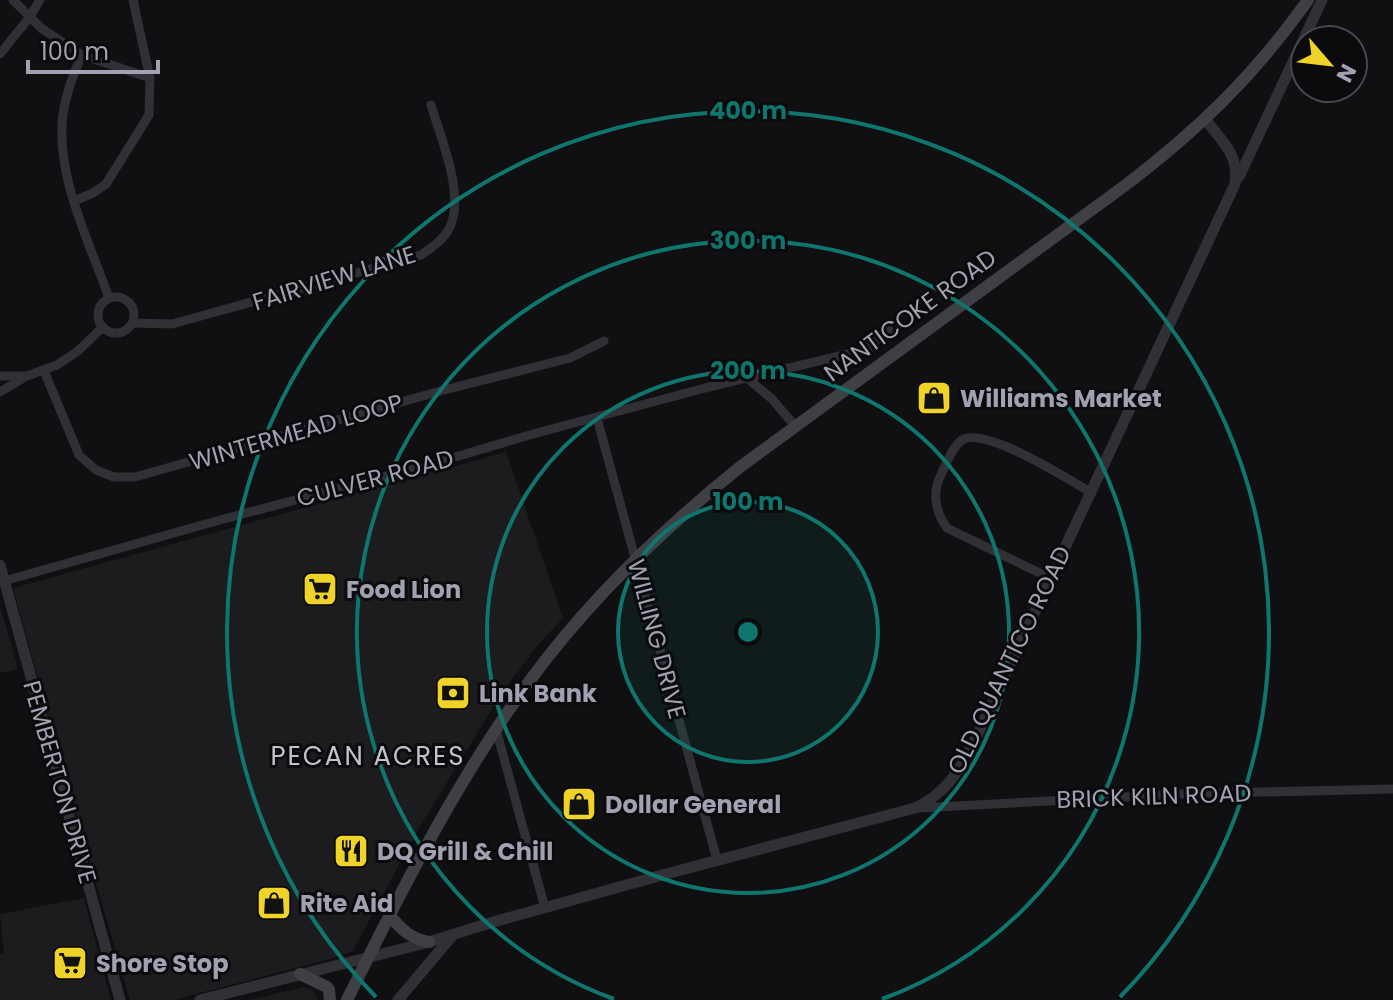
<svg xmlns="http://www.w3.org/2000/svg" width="1393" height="1000" viewBox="0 0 1393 1000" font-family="Poppins,sans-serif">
	<rect width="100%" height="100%" fill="#100f11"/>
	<g fill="#1c1b1e">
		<polygon points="506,452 563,618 538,645 503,691 416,833 353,951 327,960 173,1000 130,1000 63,769 13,588"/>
		<polygon points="0,606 18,669 0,673"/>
		<polygon points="84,898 111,1000 0,1000 0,954 4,953 0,914"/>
		<polygon points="304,987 312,989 318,1000 250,1000"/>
	</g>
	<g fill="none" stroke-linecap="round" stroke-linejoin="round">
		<g stroke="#313036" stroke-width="9">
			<polyline points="13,0 41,28 82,55 150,78"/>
			<polyline points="0,54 29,18 40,0"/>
			<path d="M82,55C73,74 66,93 63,114C55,175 89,241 109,298"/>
			<polyline points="74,201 93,193 106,184 149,115 150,78 133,0"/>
			<circle cx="116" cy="315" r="18"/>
			<path d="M133,323L172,324L421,255C431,248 443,240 449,229C466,196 441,139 431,105"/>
			<polyline points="44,371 79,455 96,470 114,477 135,477 444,390 570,358 604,341"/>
			<polyline points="0,376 24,376"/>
			<polyline points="747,378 772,399 795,426"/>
			<polyline points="0,392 27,376 57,365 78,351 103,327"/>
			<polyline points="597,418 717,860"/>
			<path d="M1050,578L947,528C936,513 932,494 940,477C945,466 952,447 962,440C985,426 1068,479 1090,492"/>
			<polyline points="4,581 220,520 435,463 533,434 705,388 844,355 870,347 889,329"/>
			<polyline points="496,729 545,908"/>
			<polyline points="918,808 1179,794 1393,789"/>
		</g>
		<g stroke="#313036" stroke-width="11">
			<polyline points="1239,177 1322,0"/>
			<polyline points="0,565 120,1000"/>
			<path d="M200,1000L429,942L493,922L666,874L915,808C947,793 958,772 974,742L1235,184C1239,154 1223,143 1206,120"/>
			<polyline points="398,1000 452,936"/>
		</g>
		<g stroke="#3f3f46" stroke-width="12">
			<path d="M390,916C401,929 411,939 429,942"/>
			<polyline points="300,974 327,987 329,990 330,1000"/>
			<path d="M347,1000C402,889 458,778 531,679C590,599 663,529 740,467L1123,187C1197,131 1254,76 1308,0"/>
		</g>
	</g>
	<circle cx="748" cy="632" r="130" fill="#0f766e" fill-opacity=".12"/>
	<g fill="none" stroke="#0f766e" stroke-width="4">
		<circle cx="748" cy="632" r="130"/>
		<circle cx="748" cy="632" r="261"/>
		<path d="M614 999A391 391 0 1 1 882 999"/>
		<path d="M376 997A521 521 0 1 1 1120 997"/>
	</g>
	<defs>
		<g id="shop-square" transform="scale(1.8)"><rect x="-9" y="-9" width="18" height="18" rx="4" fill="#f0d328" stroke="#0b0a0c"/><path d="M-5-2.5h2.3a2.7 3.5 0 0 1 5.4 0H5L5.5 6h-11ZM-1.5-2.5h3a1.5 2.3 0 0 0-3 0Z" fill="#111"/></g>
		<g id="supermarket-square" transform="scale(1.8)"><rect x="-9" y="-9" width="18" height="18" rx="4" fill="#f0d328" stroke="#0b0a0c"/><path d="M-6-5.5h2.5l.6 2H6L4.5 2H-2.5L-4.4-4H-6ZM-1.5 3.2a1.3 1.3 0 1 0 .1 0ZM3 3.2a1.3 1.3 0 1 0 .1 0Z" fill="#111"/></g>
		<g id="bank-square" transform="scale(1.8)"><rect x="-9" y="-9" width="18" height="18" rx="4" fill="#f0d328" stroke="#0b0a0c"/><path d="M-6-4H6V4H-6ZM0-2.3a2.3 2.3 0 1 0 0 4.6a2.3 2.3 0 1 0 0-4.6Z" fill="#111"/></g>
		<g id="restaurant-square" transform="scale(1.8)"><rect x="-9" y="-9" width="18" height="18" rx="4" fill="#f0d328" stroke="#0b0a0c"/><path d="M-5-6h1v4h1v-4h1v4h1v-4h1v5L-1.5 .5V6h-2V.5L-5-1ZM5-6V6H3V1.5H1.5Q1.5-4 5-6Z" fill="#111"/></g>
	</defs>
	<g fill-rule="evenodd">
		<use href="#shop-square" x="934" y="398"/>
		<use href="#supermarket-square" x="320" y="589"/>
		<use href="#bank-square" x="453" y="693"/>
		<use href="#shop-square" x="579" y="804"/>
		<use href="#restaurant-square" x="351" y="851"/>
		<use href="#shop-square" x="274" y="903"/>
		<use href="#supermarket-square" x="70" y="963"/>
	</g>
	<g text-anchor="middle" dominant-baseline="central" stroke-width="6" stroke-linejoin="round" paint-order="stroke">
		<g font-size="24" fill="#a0a2b2" stroke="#0b0a0c">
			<text transform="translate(334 278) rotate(-17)">FAIRVIEW LANE</text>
			<text transform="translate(910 315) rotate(-36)">NANTICOKE ROAD</text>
			<text transform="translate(296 432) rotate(-16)">WINTERMEAD LOOP</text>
			<text transform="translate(375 478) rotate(-15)">CULVER ROAD</text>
			<text transform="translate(657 639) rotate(75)">WILLING DRIVE</text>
			<text transform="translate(1009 660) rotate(-64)">OLD QUANTICO ROAD</text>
			<text transform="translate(60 782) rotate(74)">PEMBERTON DRIVE</text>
			<text transform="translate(1154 796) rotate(-2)">BRICK KILN ROAD</text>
		</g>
		<g font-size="24" font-weight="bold" fill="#a0a2b2" stroke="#0b0a0c" text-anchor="start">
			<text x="960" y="398">Williams Market</text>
			<text x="346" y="589">Food Lion</text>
			<text x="479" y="693">Link Bank</text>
			<text x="605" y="804">Dollar General</text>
			<text x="377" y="851">DQ Grill &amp; Chill</text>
			<text x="300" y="903">Rite Aid</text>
			<text x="96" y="963">Shore Stop</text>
		</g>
		<g font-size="26" letter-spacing="2" fill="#c1c2ce" stroke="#0b0a0c">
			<text x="368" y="756">PECAN ACRES</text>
		</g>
	</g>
	<circle cx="748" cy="632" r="12" fill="#0f766e" stroke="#0b0a0c" stroke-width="4"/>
	<g font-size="24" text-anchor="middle" font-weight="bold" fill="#0f766e" stroke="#0b0a0c" stroke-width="6" stroke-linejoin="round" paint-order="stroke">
		<text x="748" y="119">400 m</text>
		<text x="748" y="249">300 m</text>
		<text x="748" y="379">200 m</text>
		<text x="748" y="510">100 m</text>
	</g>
	<g transform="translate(1329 64) rotate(118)"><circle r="38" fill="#0b0a0c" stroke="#47474e" stroke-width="2"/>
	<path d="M0-6L14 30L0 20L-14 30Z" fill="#f0d328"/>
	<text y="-12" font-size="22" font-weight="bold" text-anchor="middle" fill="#a0a2b2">N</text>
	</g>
	<path d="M28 60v12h130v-12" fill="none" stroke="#a0a2b2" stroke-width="4"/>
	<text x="40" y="60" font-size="24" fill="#a0a2b2" stroke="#0b0a0c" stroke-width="6" paint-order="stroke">100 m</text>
</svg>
